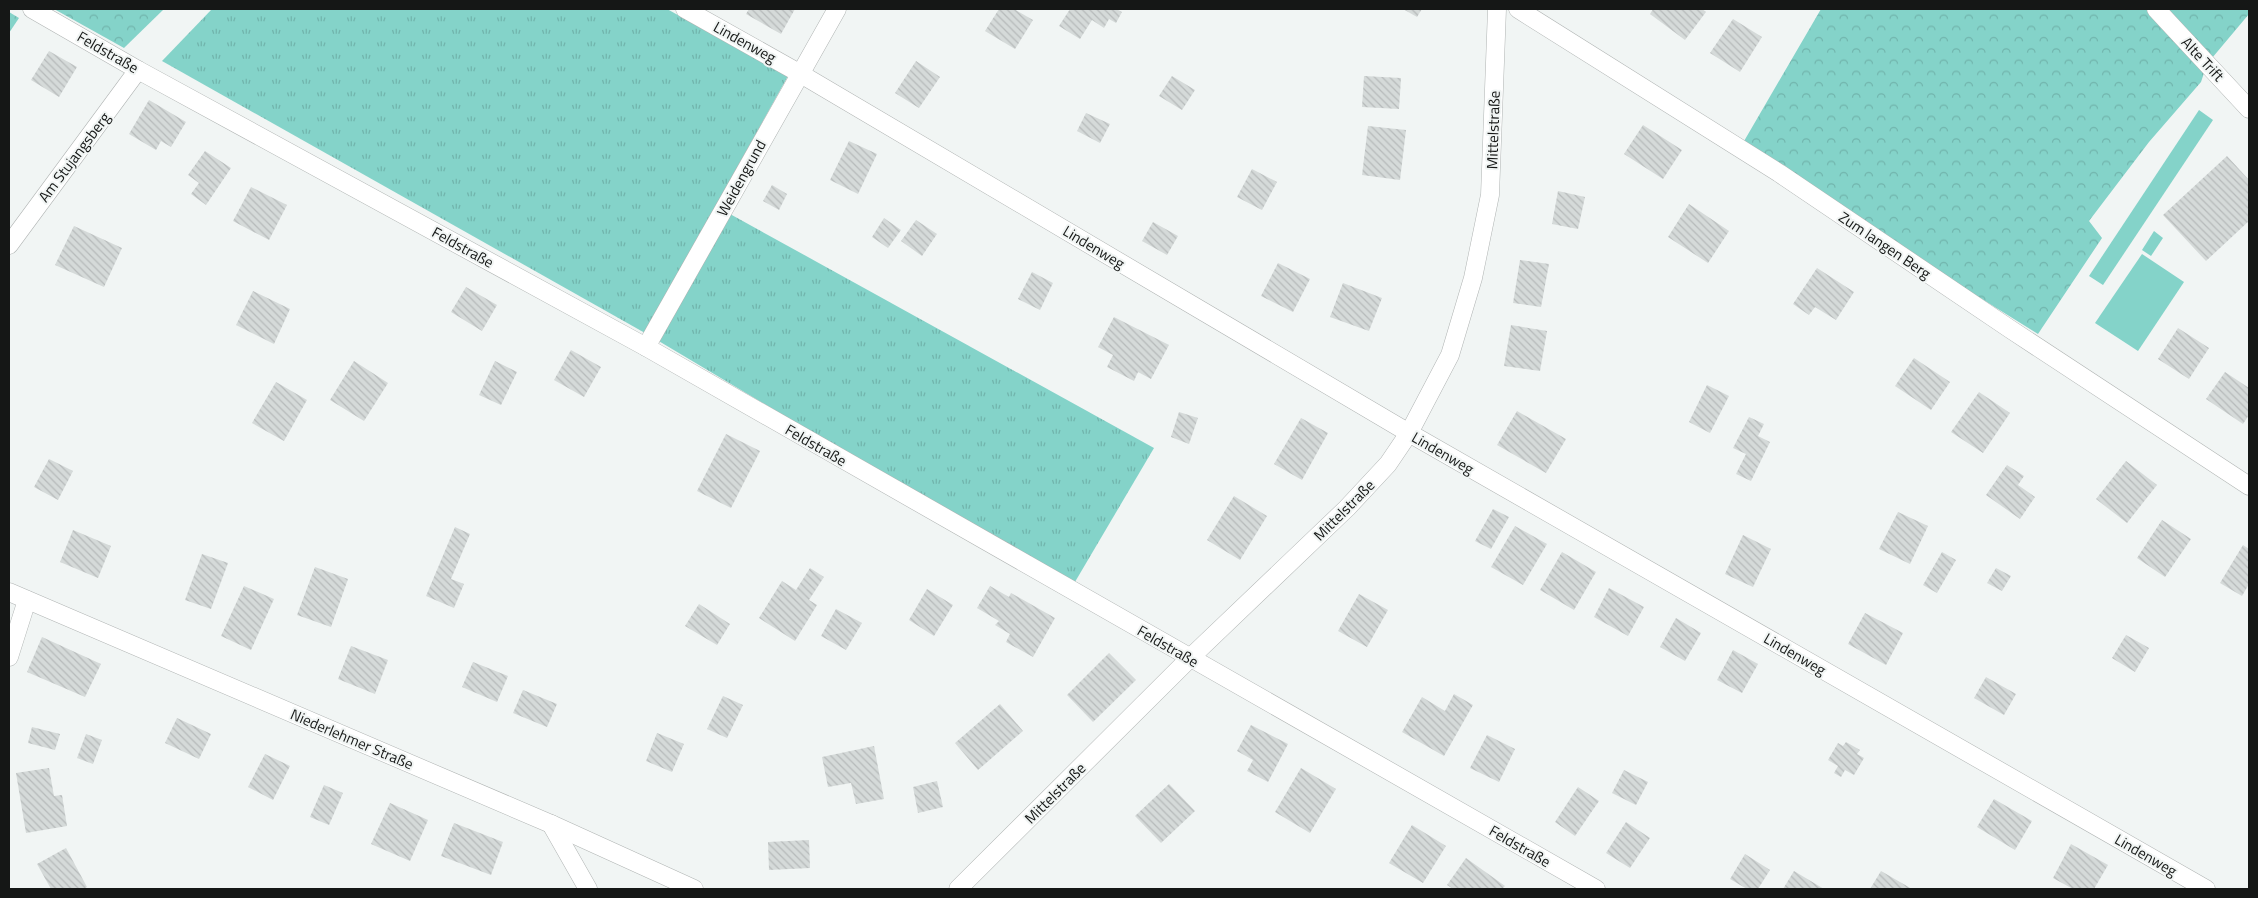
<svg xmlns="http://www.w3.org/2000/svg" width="2258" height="898" viewBox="0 0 2258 898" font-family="'Titillium Web',sans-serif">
	<defs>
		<pattern id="grass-tufts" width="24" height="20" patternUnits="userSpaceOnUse" patternTransform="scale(1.25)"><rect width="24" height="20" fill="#84d3c9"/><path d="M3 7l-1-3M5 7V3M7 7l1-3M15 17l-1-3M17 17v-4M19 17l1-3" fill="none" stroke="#71b4ac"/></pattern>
		<pattern id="forest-crowns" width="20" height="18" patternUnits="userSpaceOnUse" patternTransform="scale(1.25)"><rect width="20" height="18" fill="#84d3c9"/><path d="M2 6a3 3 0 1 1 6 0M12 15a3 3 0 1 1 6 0" fill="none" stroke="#71b4ac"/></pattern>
		<pattern id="building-back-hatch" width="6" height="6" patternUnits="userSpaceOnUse" patternTransform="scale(1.25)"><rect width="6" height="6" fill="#d5dad9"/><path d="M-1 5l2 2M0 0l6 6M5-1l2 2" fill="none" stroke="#b6baba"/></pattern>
	</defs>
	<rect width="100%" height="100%" fill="#f1f5f4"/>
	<g fill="url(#grass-tufts)">
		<polygon points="212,9 667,9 788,76 645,333 162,61"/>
		<polygon points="730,214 1154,448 1072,587 657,340"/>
	</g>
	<g fill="url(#forest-crowns)">
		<polygon points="54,9 164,9 124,48"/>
		<polygon points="1821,9 2249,9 2249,14 2207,64 2201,82 2149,142 2089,221 2102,238 2038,334 1740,148"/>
		<polygon points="9,12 19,18 9,33"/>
	</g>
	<g fill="#84d3c9">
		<polygon points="2199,110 2213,120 2103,285 2089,276"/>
		<polygon points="2154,231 2163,238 2151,256 2142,250"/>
		<polygon points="2142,254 2184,282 2138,351 2095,323"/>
	</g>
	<g fill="url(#building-back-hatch)">
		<polygon points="749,9 795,9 781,34 746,14"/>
		<polygon points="999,9 1014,9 1033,20 1015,49 985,31"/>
		<polygon points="1070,9 1116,9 1122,12 1116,23 1109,19 1104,28 1092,20 1080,39 1059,26"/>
		<polygon points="1403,9 1422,9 1417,17"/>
		<polygon points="1653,9 1702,9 1706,12 1685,40 1650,14"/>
		<polygon points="1733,19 1762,37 1740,72 1710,53"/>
		<polygon points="49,51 77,67 59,97 31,80"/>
		<polygon points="916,61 940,77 919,108 895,93"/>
		<polygon points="1172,76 1195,90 1182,110 1159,96"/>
		<polygon points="1364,76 1401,78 1399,109 1362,107"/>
		<polygon points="149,100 186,122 171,147 161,141 156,150 129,134"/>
		<polygon points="1086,113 1110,124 1100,143 1077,131"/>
		<polygon points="1643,125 1682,150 1663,179 1624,154"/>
		<polygon points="1368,126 1406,130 1400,180 1362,175"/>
		<polygon points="849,141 877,154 858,194 830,180"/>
		<polygon points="205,151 231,168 206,205 191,194 199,183 188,175"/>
		<polygon points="2227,156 2249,180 2249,221 2206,261 2163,215"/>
		<polygon points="1252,169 1277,182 1262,210 1237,197"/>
		<polygon points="772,185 787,194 779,210 763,201"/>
		<polygon points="251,187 287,205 269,240 233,221"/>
		<polygon points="1558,191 1585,197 1578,229 1552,224"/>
		<polygon points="1689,204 1729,231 1708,263 1668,237"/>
		<polygon points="884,218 901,230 888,248 872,237"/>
		<polygon points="916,220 937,234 922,256 901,241"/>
		<polygon points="1153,222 1178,236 1167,255 1142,241"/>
		<polygon points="74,226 122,248 104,287 55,265"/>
		<polygon points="1520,260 1549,264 1541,307 1513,303"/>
		<polygon points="1278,263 1310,279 1293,312 1261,296"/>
		<polygon points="1817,268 1854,292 1836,320 1815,307 1809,315 1793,304"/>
		<polygon points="1032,272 1053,283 1040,310 1018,299"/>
		<polygon points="1343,283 1382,298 1369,331 1330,317"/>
		<polygon points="466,287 497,305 482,331 451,312"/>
		<polygon points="253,291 290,309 274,344 236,325"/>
		<polygon points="1114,317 1169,345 1151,379 1138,372 1134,381 1107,367 1113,355 1098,347"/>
		<polygon points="1511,325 1547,331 1540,371 1504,366"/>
		<polygon points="2178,328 2209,348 2189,379 2158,359"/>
		<polygon points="571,350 601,367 584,397 554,380"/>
		<polygon points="1914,358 1950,382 1931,410 1895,386"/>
		<polygon points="354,361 388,383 364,421 330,400"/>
		<polygon points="495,361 517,372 501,405 479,395"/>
		<polygon points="2225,372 2249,388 2249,415 2243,424 2206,399"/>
		<polygon points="276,382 307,400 284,441 252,423"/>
		<polygon points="1707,385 1729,396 1710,433 1689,422"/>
		<polygon points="1979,392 2010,413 1983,453 1951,432"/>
		<polygon points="1517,411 1566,439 1546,473 1497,445"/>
		<polygon points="1179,412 1198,418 1189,444 1171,437"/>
		<polygon points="1749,417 1764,424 1758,436 1770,442 1751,481 1736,474 1746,454 1733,448"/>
		<polygon points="1301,418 1328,433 1302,480 1274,464"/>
		<polygon points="726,434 760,451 731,508 697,491"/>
		<polygon points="49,459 73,471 58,500 34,487"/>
		<polygon points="2126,461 2157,485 2127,523 2096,499"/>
		<polygon points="2007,465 2024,476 2018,485 2035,497 2020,519 1986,495"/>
		<polygon points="1234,496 1267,516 1240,560 1207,540"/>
		<polygon points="1493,509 1509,517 1491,549 1475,541"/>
		<polygon points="1898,512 1928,526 1910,564 1879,549"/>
		<polygon points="2162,520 2191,539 2165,577 2137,558"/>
		<polygon points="1515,526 1547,544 1523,585 1491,567"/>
		<polygon points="455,527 470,534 451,579 464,584 454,608 426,596"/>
		<polygon points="73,530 111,546 98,578 60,562"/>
		<polygon points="1743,535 1771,549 1753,587 1725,574"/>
		<polygon points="2243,545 2249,549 2249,584 2242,596 2220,583"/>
		<polygon points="1562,552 1596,572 1574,610 1540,590"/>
		<polygon points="1942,552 1956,560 1937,593 1923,585"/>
		<polygon points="202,554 228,563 211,609 185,600"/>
		<polygon points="315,567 348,579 331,627 297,615"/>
		<polygon points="810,568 824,577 809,600 817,605 795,641 759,618 782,581 796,590"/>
		<polygon points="1996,568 2011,576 2002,591 1987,583"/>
		<polygon points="244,586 274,599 251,650 221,636"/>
		<polygon points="990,586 1009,597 1011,593 1055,618 1033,657 1006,642 1010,634 995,625 999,621 977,608"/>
		<polygon points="1609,588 1644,607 1628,636 1594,617"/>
		<polygon points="927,589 953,605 934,636 909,620"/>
		<polygon points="1359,594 1388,610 1367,647 1338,631"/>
		<polygon points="699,604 730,624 717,645 685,626"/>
		<polygon points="836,609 862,623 846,650 821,636"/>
		<polygon points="1865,613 1903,633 1886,665 1848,644"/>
		<polygon points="1676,618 1701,633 1685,661 1660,647"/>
		<polygon points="2126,635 2149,648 2135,672 2112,658"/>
		<polygon points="42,637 101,664 85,697 27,672"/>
		<polygon points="351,646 388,660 375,694 338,679"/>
		<polygon points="1733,650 1758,664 1742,693 1717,680"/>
		<polygon points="1109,653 1136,680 1093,722 1067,695"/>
		<polygon points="473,662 508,676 497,702 462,687"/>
		<polygon points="1986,677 2016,694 2004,715 1974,698"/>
		<polygon points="523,690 557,704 547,727 513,713"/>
		<polygon points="1454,694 1473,705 1444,756 1402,732 1422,697 1445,711"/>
		<polygon points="723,696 743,705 727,738 707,729"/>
		<polygon points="1000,704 1023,731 978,770 955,743"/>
		<polygon points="177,718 211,734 199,759 165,743"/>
		<polygon points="1251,725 1288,744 1268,782 1247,771 1253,760 1237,751"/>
		<polygon points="32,727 60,734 55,750 28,743"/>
		<polygon points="657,733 684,744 672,772 646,761"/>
		<polygon points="86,734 102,740 93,764 77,758"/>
		<polygon points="1487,735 1515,749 1499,782 1470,768"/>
		<polygon points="1846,742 1860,750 1857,754 1864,758 1854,775 1845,770 1841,777 1834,773 1838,766 1828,760 1838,743 1843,746"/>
		<polygon points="874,746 884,799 856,804 851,783 828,787 822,757"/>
		<polygon points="265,754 290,766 273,800 248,787"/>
		<polygon points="49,768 54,796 62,795 67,826 26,833 16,773"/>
		<polygon points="1301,768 1336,789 1310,833 1275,812"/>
		<polygon points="1624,770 1648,782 1636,805 1612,793"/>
		<polygon points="937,781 943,807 918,813 913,787"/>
		<polygon points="1169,784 1195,811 1161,843 1135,816"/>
		<polygon points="324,785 343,793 329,825 310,817"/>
		<polygon points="1578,787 1599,801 1575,836 1555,822"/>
		<polygon points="1994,799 2032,821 2015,850 1977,827"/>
		<polygon points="390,803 428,820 410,861 371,844"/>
		<polygon points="1626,822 1650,838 1630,868 1606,853"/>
		<polygon points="454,823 503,842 491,875 441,856"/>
		<polygon points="1412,825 1446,846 1423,883 1389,863"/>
		<polygon points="809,840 810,868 769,870 768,842"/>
		<polygon points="2071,844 2108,865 2094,889 2073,889 2053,878"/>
		<polygon points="66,848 87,887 83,889 51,889 37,864"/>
		<polygon points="1745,854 1770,870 1758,889 1747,889 1730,879"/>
		<polygon points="1466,858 1505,886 1502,889 1453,889 1447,885"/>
		<polygon points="1794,871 1824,889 1783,889"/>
		<polygon points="1881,871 1912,889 1870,889"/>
	</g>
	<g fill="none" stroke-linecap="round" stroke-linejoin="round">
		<g stroke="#b0b4b3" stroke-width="19">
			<g id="minor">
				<polyline points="32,9 138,70 646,347 1596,889"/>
				<polyline points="685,9 799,73 1409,433 2206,889"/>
				<polyline points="1518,9 1779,173 2010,329 2249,486"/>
				<polyline points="2156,9 2249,109"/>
				<polyline points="9,245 138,70"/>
				<polyline points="646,347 837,9"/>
				<polyline points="9,592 551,824 694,889"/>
				<polyline points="9,657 27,600"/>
				<polyline points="551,824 588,889"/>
				<polyline points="958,889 1190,658 1347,508 1388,464 1409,433 1450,355 1473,278 1490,195 1497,9"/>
			</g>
		</g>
		<use href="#minor" stroke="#fff" stroke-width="18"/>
	</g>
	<g text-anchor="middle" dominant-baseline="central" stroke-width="4" stroke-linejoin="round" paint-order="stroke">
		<g font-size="15" fill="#151716" stroke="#f1f5f4">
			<text transform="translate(745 42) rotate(29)">Lindenweg</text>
			<text transform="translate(108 52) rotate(30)">Feldstraße</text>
			<text transform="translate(2203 59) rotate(47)">Alte Trift</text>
			<text transform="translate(1493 130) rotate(-88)">Mittelstraße</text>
			<text transform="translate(74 157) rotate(-53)">Am Stujangsberg</text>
			<text transform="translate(741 178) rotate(-61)">Weidengrund</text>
			<text transform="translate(1885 245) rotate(34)">Zum langen Berg</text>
			<text transform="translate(463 247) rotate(29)">Feldstraße</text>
			<text transform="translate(1094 247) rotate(31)">Lindenweg</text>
			<text transform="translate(816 445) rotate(30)">Feldstraße</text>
			<text transform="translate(1443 453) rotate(30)">Lindenweg</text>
			<text transform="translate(1344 510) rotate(-45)">Mittelstraße</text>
			<text transform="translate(1168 646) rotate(30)">Feldstraße</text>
			<text transform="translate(1795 654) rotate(30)">Lindenweg</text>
			<text transform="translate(352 739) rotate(23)">Niederlehmer Straße</text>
			<text transform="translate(1055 793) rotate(-45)">Mittelstraße</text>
			<text transform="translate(1520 846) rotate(30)">Feldstraße</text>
			<text transform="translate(2146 855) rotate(30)">Lindenweg</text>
		</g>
	</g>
	<rect width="2258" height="898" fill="none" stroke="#151716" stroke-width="20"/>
</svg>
